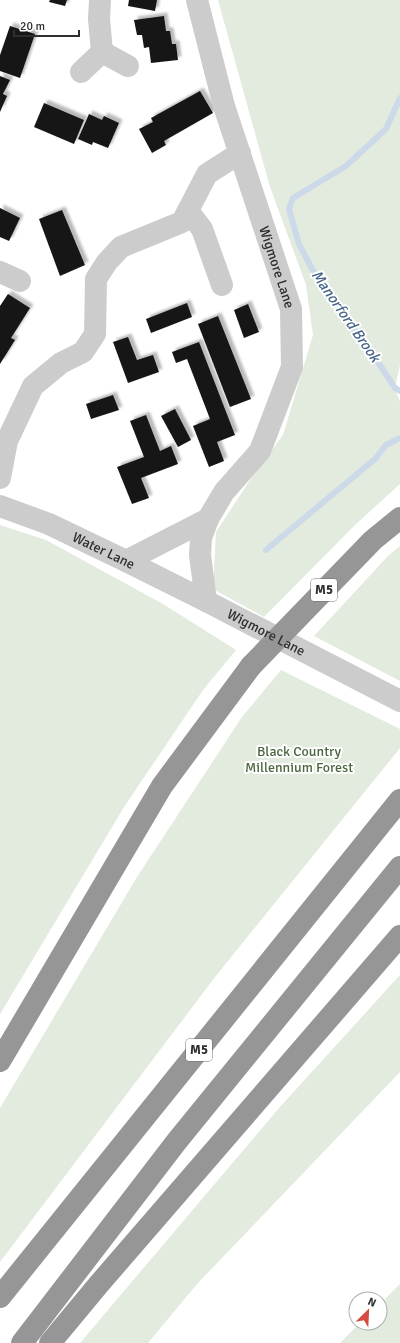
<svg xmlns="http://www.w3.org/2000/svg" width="400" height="1343" viewBox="0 0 400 1343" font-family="Signika,sans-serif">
	<defs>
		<filter id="shadow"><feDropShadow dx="3.5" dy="-3.5" stdDeviation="1" flood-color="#0004"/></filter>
	</defs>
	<rect width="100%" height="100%" fill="#fff"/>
	<g fill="#e3eade">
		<polygon points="218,0 400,0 400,365 395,388 400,402 400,484 355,525 264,617 213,589 216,532 250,480 283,435 313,335 306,285 270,187"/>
		<polygon points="0,525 46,540 163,604 236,650 203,690 124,807 0,1014"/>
		<polygon points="400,546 400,681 314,636 388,556"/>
		<polygon points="281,670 400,729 400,748 215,977 0,1262 0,1108 137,877 242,717"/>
		<polygon points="400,975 400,1072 197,1284 148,1343 80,1343 279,1108"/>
		<polygon points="400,1284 400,1343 340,1343 360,1323 380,1323 380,1304"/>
	</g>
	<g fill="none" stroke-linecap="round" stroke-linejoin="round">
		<g stroke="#ccd9e8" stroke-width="6">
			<polyline points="400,98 386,129 346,166 293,198 289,209 299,244 320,284 374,356 395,388 400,391"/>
			<polyline points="266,550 375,459 386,445 400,438"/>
		</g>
	</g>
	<g fill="#161616" filter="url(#shadow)">
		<polygon points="50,0 67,0 65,6 49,2"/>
		<polygon points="129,0 157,0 155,11 128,6"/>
		<polygon points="164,16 166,31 170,31 172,44 176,44 178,60 151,63 149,47 144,48 142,35 137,35 134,20"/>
		<polygon points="10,26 35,34 20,78 0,71 0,55"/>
		<polygon points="0,76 10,80 3,94 7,96 0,112"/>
		<polygon points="200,91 213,113 164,141 166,145 152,153 139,129 153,122 151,118"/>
		<polygon points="44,103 84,120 74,144 34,127"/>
		<polygon points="89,114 102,120 104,116 119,123 108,148 93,142 92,145 78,139"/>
		<polygon points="0,208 20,218 9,241 0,237"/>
		<polygon points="62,210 85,265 60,276 39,219"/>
		<polygon points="8,294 30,308 11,338 15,340 0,364 0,306"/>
		<polygon points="187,303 192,317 151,333 146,319"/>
		<polygon points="248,304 259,332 244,338 234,310"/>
		<polygon points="218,316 251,399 230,407 198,324"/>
		<polygon points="128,337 137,360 153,355 159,372 128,383 113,342"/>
		<polygon points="199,342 235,435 217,442 224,461 209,467 193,426 210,419 187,359 176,363 172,352"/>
		<polygon points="113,395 119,410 91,419 86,404"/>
		<polygon points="175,409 191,440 178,447 161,416"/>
		<polygon points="146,415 160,451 171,446 178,464 141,478 149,498 132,504 117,467 144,457 130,421"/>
	</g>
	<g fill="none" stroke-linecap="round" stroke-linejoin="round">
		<g stroke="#ccc" stroke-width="22">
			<path id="s1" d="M197,0L224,106L291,309L292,367L260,451L224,492L208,519L201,538L200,555L206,601"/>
			<polyline points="102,52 128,66"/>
			<polyline points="81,72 102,52 99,19 100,0"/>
			<polyline points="188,211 202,229 222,285"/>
			<polyline points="0,272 20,281"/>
			<polyline points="0,478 7,441 33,386 61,363 83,352 95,334 96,279 107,262 121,247 182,222 207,174 240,153"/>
			<path id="s2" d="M0,506L49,524L126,561L206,601L400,701"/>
			<polyline points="126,561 208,519"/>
		</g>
		<g stroke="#969696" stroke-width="22">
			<polyline points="0,1061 162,786 251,666"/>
			<polyline points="0,1297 400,800"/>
			<polyline points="22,1343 177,1141 400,867"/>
			<polyline points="50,1343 99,1284 400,936"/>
		</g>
		<polyline stroke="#969696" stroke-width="22" points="251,666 373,540 400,518"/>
	</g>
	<g text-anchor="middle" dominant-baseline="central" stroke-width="4" stroke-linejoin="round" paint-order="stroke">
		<g fill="#fff" stroke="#6d6d6d" stroke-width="1">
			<rect x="311" y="579" width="26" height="22" rx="3"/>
			<rect x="186" y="1039" width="26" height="22" rx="3"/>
		</g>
		<g font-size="13" font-weight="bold" fill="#2f2f2f">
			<text x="324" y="590">M5</text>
			<text x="199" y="1050">M5</text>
		</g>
		<g font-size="14" fill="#2f2f2f" stroke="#fff">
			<text stroke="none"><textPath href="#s1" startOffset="279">Wigmore Lane</textPath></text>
			<text stroke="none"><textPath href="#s2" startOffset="113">Water Lane</textPath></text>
			<text stroke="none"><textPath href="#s2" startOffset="295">Wigmore Lane</textPath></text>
		</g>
		<g font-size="14" fill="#4c6640" stroke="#fff">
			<text x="299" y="751">Black Country<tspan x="299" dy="16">Millennium Forest</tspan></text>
		</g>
		<g font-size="15" font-style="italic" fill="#446489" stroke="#fff">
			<text transform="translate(346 316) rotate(55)">Manorford Brook</text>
		</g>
	</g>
	<g transform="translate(368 1311) rotate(24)"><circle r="19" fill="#ffffff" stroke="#acacac"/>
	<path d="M0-3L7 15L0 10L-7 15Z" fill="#d54c42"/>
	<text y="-6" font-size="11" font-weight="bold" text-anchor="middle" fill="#2f2f2f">N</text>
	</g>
	<path d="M14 30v6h65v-6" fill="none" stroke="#2f2f2f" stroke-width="2"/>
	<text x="20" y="30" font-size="12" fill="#2f2f2f" stroke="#ffffff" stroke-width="3" paint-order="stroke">20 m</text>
</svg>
